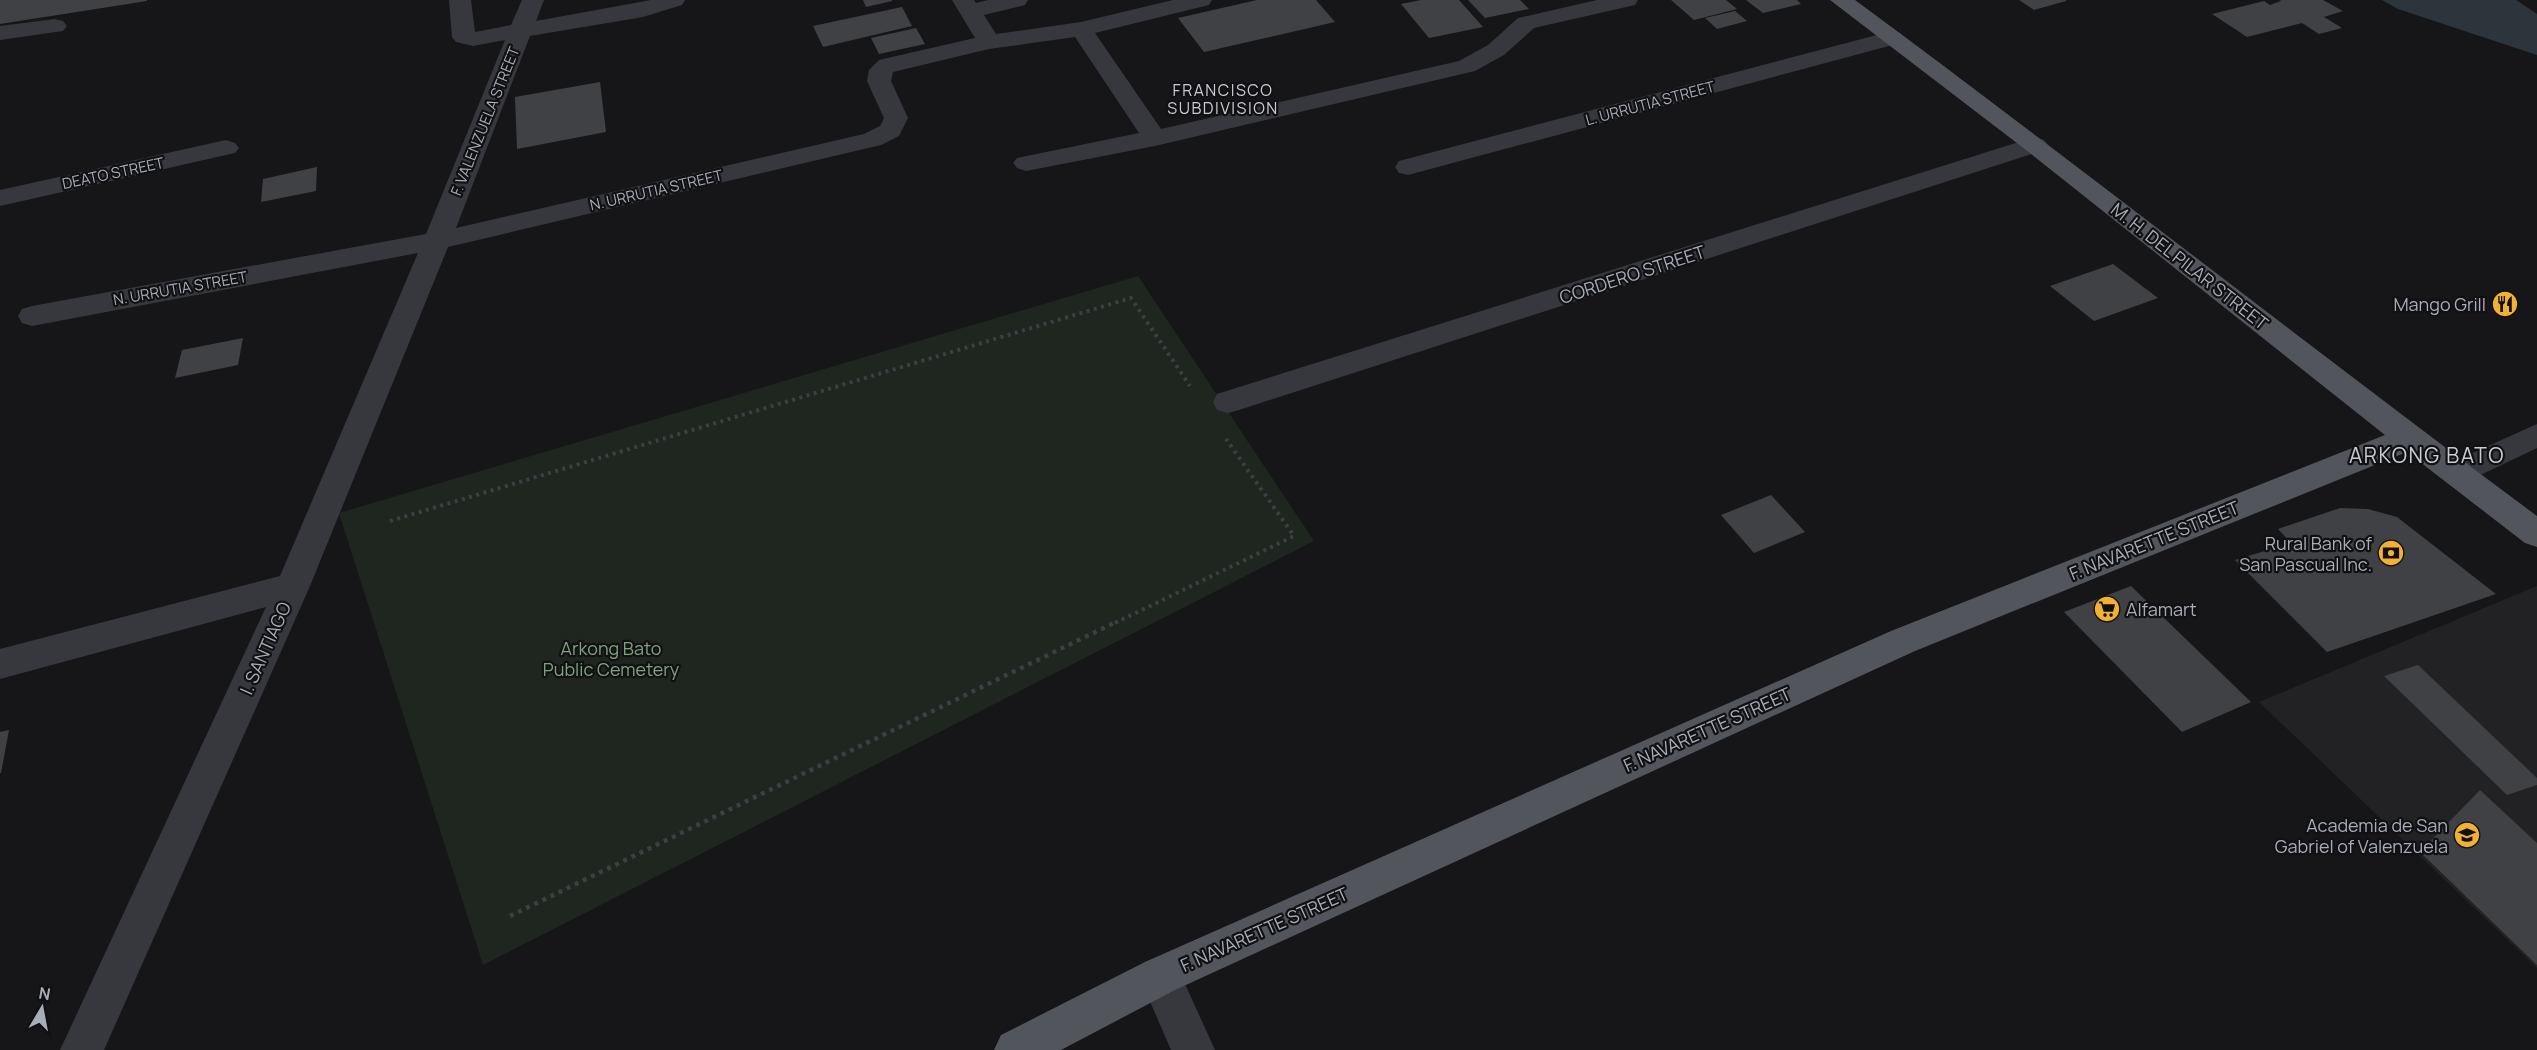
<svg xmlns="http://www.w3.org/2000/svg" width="2537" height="1050" viewBox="0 0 2537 1050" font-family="Manrope,sans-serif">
	<rect width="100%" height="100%" fill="#161618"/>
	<polygon fill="#222225" points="2537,586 2537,968 2259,702"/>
	<polygon fill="#1e261f" points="1138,276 1314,541 483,965 339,513"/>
	<polygon fill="#2c353c" points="2382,0 2516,0 2537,14 2537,55 2398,9"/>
	<g fill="#404145">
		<polygon points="0,0 147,0 147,1 0,24"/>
		<polygon points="863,0 892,0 892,1 866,7"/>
		<polygon points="1257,0 1316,0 1335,22 1204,52 1178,18"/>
		<polygon points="1421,0 1459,0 1483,27 1429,38 1401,4"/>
		<polygon points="1468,0 1520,0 1529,9 1485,18"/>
		<polygon points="1671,0 1726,0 1737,9 1694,20"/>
		<polygon points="1746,0 1797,0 1801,4 1763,13"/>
		<polygon points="2019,0 2066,0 2066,1 2034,10"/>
		<polygon points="2280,0 2323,0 2343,11 2324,17 2342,28 2319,34 2302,23 2247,37 2212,14 2264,1 2270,5 2281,1"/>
		<polygon points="902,7 912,26 823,47 813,26"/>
		<polygon points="1735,11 1747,21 1717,29 1705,18"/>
		<polygon points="916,28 925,44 879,54 871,38"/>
		<polygon points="600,82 606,132 517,149 515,97"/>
		<polygon points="317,167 316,191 261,202 263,179"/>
		<polygon points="2113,264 2158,298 2094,321 2050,286"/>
		<polygon points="243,338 238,365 175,378 182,350"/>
		<polygon points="1771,495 1805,532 1754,553 1721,515"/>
		<polygon points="2340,508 2368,509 2397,517 2496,594 2327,652 2235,560 2291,543 2278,529"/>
		<polygon points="2131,586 2251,702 2182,732 2064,612"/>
		<polygon points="2418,665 2537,778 2537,785 2507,795 2384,676"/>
		<polygon points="9,730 1,773 0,773 0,732"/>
		<polygon points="2480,790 2537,843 2537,965 2420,852"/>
	</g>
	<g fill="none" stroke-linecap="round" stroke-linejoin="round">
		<g stroke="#3d3f44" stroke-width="4" stroke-dasharray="3 4.5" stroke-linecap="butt">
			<polyline points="390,521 1131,298 1190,386"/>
			<polyline points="1115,623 1294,536 1226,439"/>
		</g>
		<polyline stroke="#3d3f44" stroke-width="4.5" stroke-dasharray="4 5" stroke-linecap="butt" points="510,916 1118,621"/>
		<g fill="#37383d" fill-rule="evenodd">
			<polygon points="449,0 471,0 475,32 511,25 522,0 544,0 536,21 651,0 685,0 682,5 643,17 530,36 456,228 864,134 880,126 884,118 867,81 869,70 879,60 975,38 952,0 974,0 976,3 988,0 1028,0 1025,5 984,15 996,34 1081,22 1173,0 1212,0 1209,5 1095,33 1161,129 1459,61 1488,45 1518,18 1597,0 1638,0 1635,5 1534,28 1504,55 1475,71 1155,146 1026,171 1017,168 1013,163 1017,158 1139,133 1075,37 989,49 893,72 891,81 908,118 899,136 881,145 448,247 310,586 104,1050 60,1050 266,607 0,679 0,649 280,576 418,253 32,326 22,323 18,316 22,309 32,306 426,234 505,40 473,46 456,42 452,37"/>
			<polygon points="55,19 63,21 67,26 63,31 0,40 0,26"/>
			<polygon points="1892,31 1900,33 1904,38 1900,43 1408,175 1399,173 1395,167 1399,161"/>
			<polygon points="2035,137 2044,140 2048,145 2044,150 1239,410 1228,413 1217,410 1213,402 1217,394"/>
			<polygon points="226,140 235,143 239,148 235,153 0,206 0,190"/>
			<polygon points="2537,424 2537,448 2468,481 2457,485 2446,481 2441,473 2446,465"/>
			<polygon points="1160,956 1175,962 1215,1050 1171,1050 1139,976 1145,962"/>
		</g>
		<path fill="#53555c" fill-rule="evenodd" d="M1830,0H1855C2085,170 2308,346 2537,516V547L2525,543L2407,452L1915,651L1175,990L1061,1050H994L1001,1035L1145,962L1891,631L2385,435L2026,150Z"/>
	</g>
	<defs>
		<g id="restaurant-disc" transform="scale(1.35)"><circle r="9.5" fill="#f2b134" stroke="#111113"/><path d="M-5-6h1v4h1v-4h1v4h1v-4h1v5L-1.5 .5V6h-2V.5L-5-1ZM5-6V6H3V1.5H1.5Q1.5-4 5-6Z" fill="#111"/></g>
		<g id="bank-disc" transform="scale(1.35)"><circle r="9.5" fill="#f2b134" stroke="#111113"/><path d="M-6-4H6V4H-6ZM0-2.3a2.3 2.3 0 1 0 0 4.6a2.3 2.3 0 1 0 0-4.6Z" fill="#111"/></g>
		<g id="supermarket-disc" transform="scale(1.35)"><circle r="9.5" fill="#f2b134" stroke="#111113"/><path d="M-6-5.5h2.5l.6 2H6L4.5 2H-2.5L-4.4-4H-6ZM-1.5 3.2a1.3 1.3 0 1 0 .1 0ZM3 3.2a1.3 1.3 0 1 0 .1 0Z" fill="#111"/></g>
		<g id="school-disc" transform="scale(1.35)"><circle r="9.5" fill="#f2b134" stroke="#111113"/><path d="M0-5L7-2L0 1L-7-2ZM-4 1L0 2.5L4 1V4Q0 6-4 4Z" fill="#111"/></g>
	</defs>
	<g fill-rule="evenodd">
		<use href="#restaurant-disc" x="2505" y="304"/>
		<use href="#bank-disc" x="2391" y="553"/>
		<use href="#supermarket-disc" x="2107" y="609"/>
		<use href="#school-disc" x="2467" y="835"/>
	</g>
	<g text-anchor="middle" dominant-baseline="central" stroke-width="4.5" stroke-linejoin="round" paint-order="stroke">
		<g font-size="15" fill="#a8adb8" stroke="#111113">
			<text transform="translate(1650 103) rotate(-15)">L. URRUTIA STREET</text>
			<text transform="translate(485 121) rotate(-68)">F. VALENZUELA STREET</text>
			<text transform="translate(113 173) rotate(-12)">DEATO STREET</text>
			<text transform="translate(656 190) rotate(-13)">N. URRUTIA STREET</text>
			<text transform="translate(180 288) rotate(-10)">N. URRUTIA STREET</text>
		</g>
		<g font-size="16" letter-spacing="1.5" fill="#c9ccd4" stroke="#111113">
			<text x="1223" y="90">FRANCISCO<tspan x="1223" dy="18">SUBDIVISION</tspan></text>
		</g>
		<g font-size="18" fill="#a8adb8" stroke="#111113">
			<text transform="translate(2190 266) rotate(38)">M. H. DEL PILAR STREET</text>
			<text transform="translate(1632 274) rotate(-18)">CORDERO STREET</text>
			<text transform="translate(2154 540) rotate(-22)">F. NAVARETTE STREET</text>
			<text transform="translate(265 648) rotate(-66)">I. SANTIAGO</text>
			<text transform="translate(1707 729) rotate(-24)">F. NAVARETTE STREET</text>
			<text transform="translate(1264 929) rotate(-24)">F. NAVARETTE STREET</text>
		</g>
		<g font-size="18" fill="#a8adb8" stroke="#111113" text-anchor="end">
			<text x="2486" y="304">Mango Grill</text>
			<text x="2372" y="543">Rural Bank of<tspan x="2372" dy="21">San Pascual Inc.</tspan></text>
			<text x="2126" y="609" text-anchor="start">Alfamart</text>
			<text x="2448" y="825">Academia de San<tspan x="2448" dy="21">Gabriel of Valenzuela</tspan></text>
		</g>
		<g font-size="18" fill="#7fa381" stroke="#111113">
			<text x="611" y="648">Arkong Bato<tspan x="611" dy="21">Public Cemetery</tspan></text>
		</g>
		<g font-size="21" letter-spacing="1.5" fill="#c9ccd4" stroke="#111113">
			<text x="2427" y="455">ARKONG BATO</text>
		</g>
	</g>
	<g transform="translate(42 1008) rotate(10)" stroke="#111113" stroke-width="4.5" paint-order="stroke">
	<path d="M0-4.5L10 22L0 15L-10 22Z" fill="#a8adb8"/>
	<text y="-9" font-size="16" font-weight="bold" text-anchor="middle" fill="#a8adb8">N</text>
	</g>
</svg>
